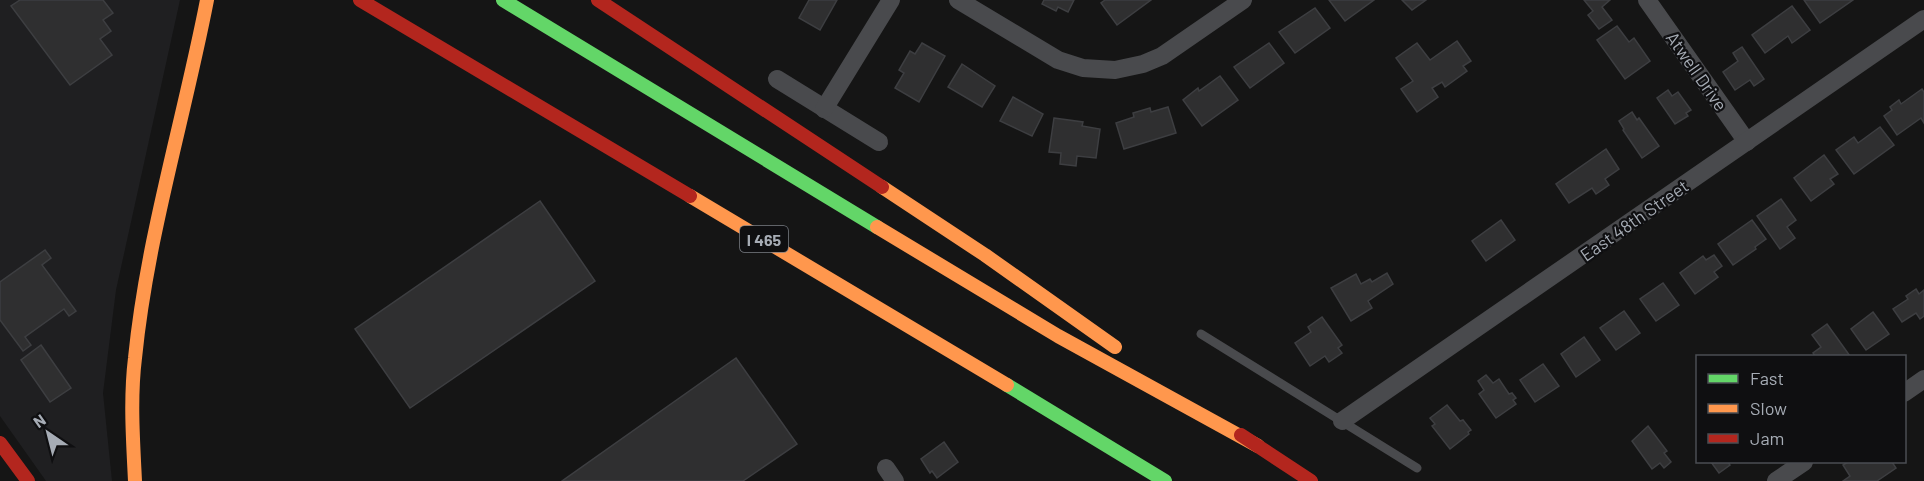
<svg xmlns="http://www.w3.org/2000/svg" width="1924" height="481" viewBox="0 0 1924 481" font-family="Barlow,sans-serif">
	<rect width="100%" height="100%" fill="#151515"/>
	<polygon fill="#1f1f21" points="0,0 180,0 116,290 103,393 112,481 46,481 0,416"/>
	<g fill="#2f2f30" stroke="#3d3e41" stroke-width="1.5">
		<polygon points="20,0 103,0 113,13 103,20 111,31 100,39 112,55 70,85 11,6"/>
		<polygon points="809,0 837,0 820,30 799,18"/>
		<polygon points="1044,0 1074,0 1068,12 1058,7 1056,11 1042,4"/>
		<polygon points="1105,0 1151,0 1117,25 1101,3"/>
		<polygon points="1329,0 1374,0 1345,21"/>
		<polygon points="1402,0 1426,0 1412,10"/>
		<polygon points="1584,0 1610,0 1602,7 1612,20 1599,29 1588,15 1593,11"/>
		<polygon points="1804,0 1853,0 1820,23"/>
		<polygon points="1792,6 1810,30 1792,43 1788,36 1765,53 1752,35"/>
		<polygon points="1315,8 1330,28 1295,53 1279,32"/>
		<polygon points="1617,26 1629,42 1634,38 1650,61 1625,79 1597,40"/>
		<polygon points="1457,41 1471,61 1463,66 1467,71 1445,87 1442,82 1432,88 1438,97 1417,112 1401,89 1413,81 1396,58 1417,43 1430,60"/>
		<polygon points="922,43 945,56 919,102 895,88 904,73 899,70 910,51 915,54"/>
		<polygon points="1269,43 1284,63 1250,88 1234,67"/>
		<polygon points="1742,47 1764,79 1754,86 1750,80 1735,90 1723,72 1738,61 1733,53"/>
		<polygon points="962,64 995,86 982,107 948,87"/>
		<polygon points="1220,76 1238,100 1202,126 1183,100 1198,88 1199,91"/>
		<polygon points="1922,89 1924,92 1924,123 1921,118 1897,135 1884,116 1892,110 1890,107 1899,100 1901,104"/>
		<polygon points="1668,90 1672,96 1678,92 1691,110 1686,113 1688,116 1675,124 1657,98"/>
		<polygon points="1013,97 1043,114 1032,136 1000,121"/>
		<polygon points="1168,107 1176,133 1124,149 1116,123 1134,117 1133,113 1150,108 1151,112"/>
		<polygon points="1632,112 1637,120 1639,118 1659,146 1642,158 1623,130 1624,129 1619,121"/>
		<polygon points="1054,118 1083,122 1082,126 1100,129 1096,158 1077,156 1076,166 1060,164 1061,153 1049,152"/>
		<polygon points="1880,127 1894,145 1854,174 1836,150 1854,137 1858,143"/>
		<polygon points="1606,149 1619,169 1605,179 1609,185 1596,194 1592,188 1569,203 1556,184"/>
		<polygon points="1824,155 1838,174 1830,179 1834,184 1811,201 1794,178"/>
		<polygon points="1781,199 1796,220 1787,227 1795,238 1780,249 1757,216"/>
		<polygon points="540,201 595,281 410,408 355,329"/>
		<polygon points="1501,220 1515,240 1486,261 1472,241"/>
		<polygon points="1752,220 1766,239 1755,247 1756,249 1733,265 1718,244"/>
		<polygon points="45,250 51,258 42,265 76,311 69,316 64,309 25,337 31,345 23,351 0,320 0,282"/>
		<polygon points="1714,255 1722,266 1714,272 1718,277 1695,294 1680,273 1703,256 1706,260"/>
		<polygon points="1387,273 1393,284 1368,301 1372,308 1351,321 1331,288 1356,274 1361,284 1370,279 1372,282"/>
		<polygon points="1663,283 1679,305 1656,321 1640,299"/>
		<polygon points="1916,289 1919,294 1924,290 1924,316 1920,319 1916,313 1902,322 1893,309 1908,299 1906,296"/>
		<polygon points="1624,311 1640,333 1616,350 1600,328"/>
		<polygon points="1873,312 1889,334 1866,350 1851,329"/>
		<polygon points="1322,317 1342,345 1338,348 1342,353 1329,362 1325,356 1310,366 1295,343 1311,332 1308,327"/>
		<polygon points="1827,324 1850,356 1815,356 1813,353 1821,347 1812,335"/>
		<polygon points="1584,337 1600,360 1576,377 1561,354"/>
		<polygon points="41,345 71,388 50,402 21,360"/>
		<polygon points="736,358 797,444 743,481 562,481"/>
		<polygon points="1543,364 1559,386 1535,402 1520,380"/>
		<polygon points="1486,375 1493,383 1499,379 1509,394 1512,393 1516,398 1513,400 1516,404 1496,418 1479,394 1484,390 1478,381"/>
		<polygon points="1447,405 1460,421 1463,420 1471,430 1468,432 1469,434 1450,449 1432,426 1435,424 1430,418"/>
		<polygon points="1648,426 1667,451 1664,453 1671,462 1664,468 1660,463 1652,469 1632,441"/>
		<polygon points="944,442 958,462 937,478 932,471 930,473 921,459"/>
		<polygon points="1711,462 1728,462 1730,465 1719,473"/>
		<polygon points="1848,462 1892,462 1896,468 1877,481 1843,481 1850,476 1843,465"/>
	</g>
	<g fill="none" stroke-linecap="round" stroke-linejoin="round">
		<polyline stroke="#494a4d" stroke-width="9" points="1201,334 1417,468"/>
		<g stroke="#494a4d" stroke-width="18">
			<polyline points="958,0 1058,60 1083,68 1115,70 1143,64 1162,56 1243,0"/>
			<polyline points="1647,0 1747,142"/>
			<polyline points="777,79 879,142"/>
			<polyline points="824,109 891,0"/>
			<polyline points="1904,393 1924,379"/>
			<polyline points="1342,421 1924,19"/>
			<polyline points="886,468 895,481"/>
			<polyline points="1776,481 1804,462"/>
		</g>
		<g stroke="#63d668" stroke-width="14">
			<polyline points="503,0 877,227"/>
			<polyline points="1007,385 1165,481"/>
		</g>
		<g stroke="#ff974d" stroke-width="14">
			<polyline points="882,187 985,255 1115,347"/>
			<polyline points="690,196 1007,385"/>
			<polyline points="877,227 1058,336 1258,446"/>
			<path d="M135,481C133,440 130,399 135,358C147,237 184,119 207,0"/>
		</g>
		<g stroke="#b3261e" stroke-width="14">
			<polyline points="360,0 690,196"/>
			<polyline points="598,0 882,187"/>
			<polyline points="1241,435 1311,481"/>
			<polyline points="0,443 28,481"/>
		</g>
	</g>
	<g text-anchor="middle" dominant-baseline="central" stroke-width="4.5" stroke-linejoin="round" paint-order="stroke">
		<rect fill="#0f0f11" stroke="#797d84" stroke-width="1.5" x="740" y="226" width="48" height="26" rx="4.5"/>
		<g font-size="16" font-weight="bold" fill="#a6acb5">
			<text x="764" y="239">I 465</text>
		</g>
		<g font-size="18" fill="#a6acb5" stroke="#0f0f11">
			<text transform="translate(1697 71) rotate(55)">Atwell Drive</text>
			<text transform="translate(1634 220) rotate(-35)">East 48th Street</text>
		</g>
	</g>
	<rect x="1696" y="355" width="210" height="108" fill="#0f0f11" stroke="#4b4e53" stroke-width="1.5"/>
	<rect x="1708" y="374" width="30" height="9" fill="#63d668" stroke="#4b4e53" stroke-width="1.5"/>
	<text x="1750" y="385" font-size="18" fill="#a6acb5">Fast</text>
	<rect x="1708" y="404" width="30" height="9" fill="#ff974d" stroke="#4b4e53" stroke-width="1.5"/>
	<text x="1750" y="415" font-size="18" fill="#a6acb5">Slow</text>
	<rect x="1708" y="434" width="30" height="9" fill="#b3261e" stroke="#4b4e53" stroke-width="1.5"/>
	<text x="1750" y="445" font-size="18" fill="#a6acb5">Jam</text>
	<g transform="translate(48 433) rotate(325)" stroke="#0f0f11" stroke-width="4.5" paint-order="stroke">
	<path d="M0-4.5L10 22L0 15L-10 22Z" fill="#a6acb5"/>
	<text y="-9" font-size="16" font-weight="bold" text-anchor="middle" fill="#a6acb5">N</text>
	</g>
</svg>
